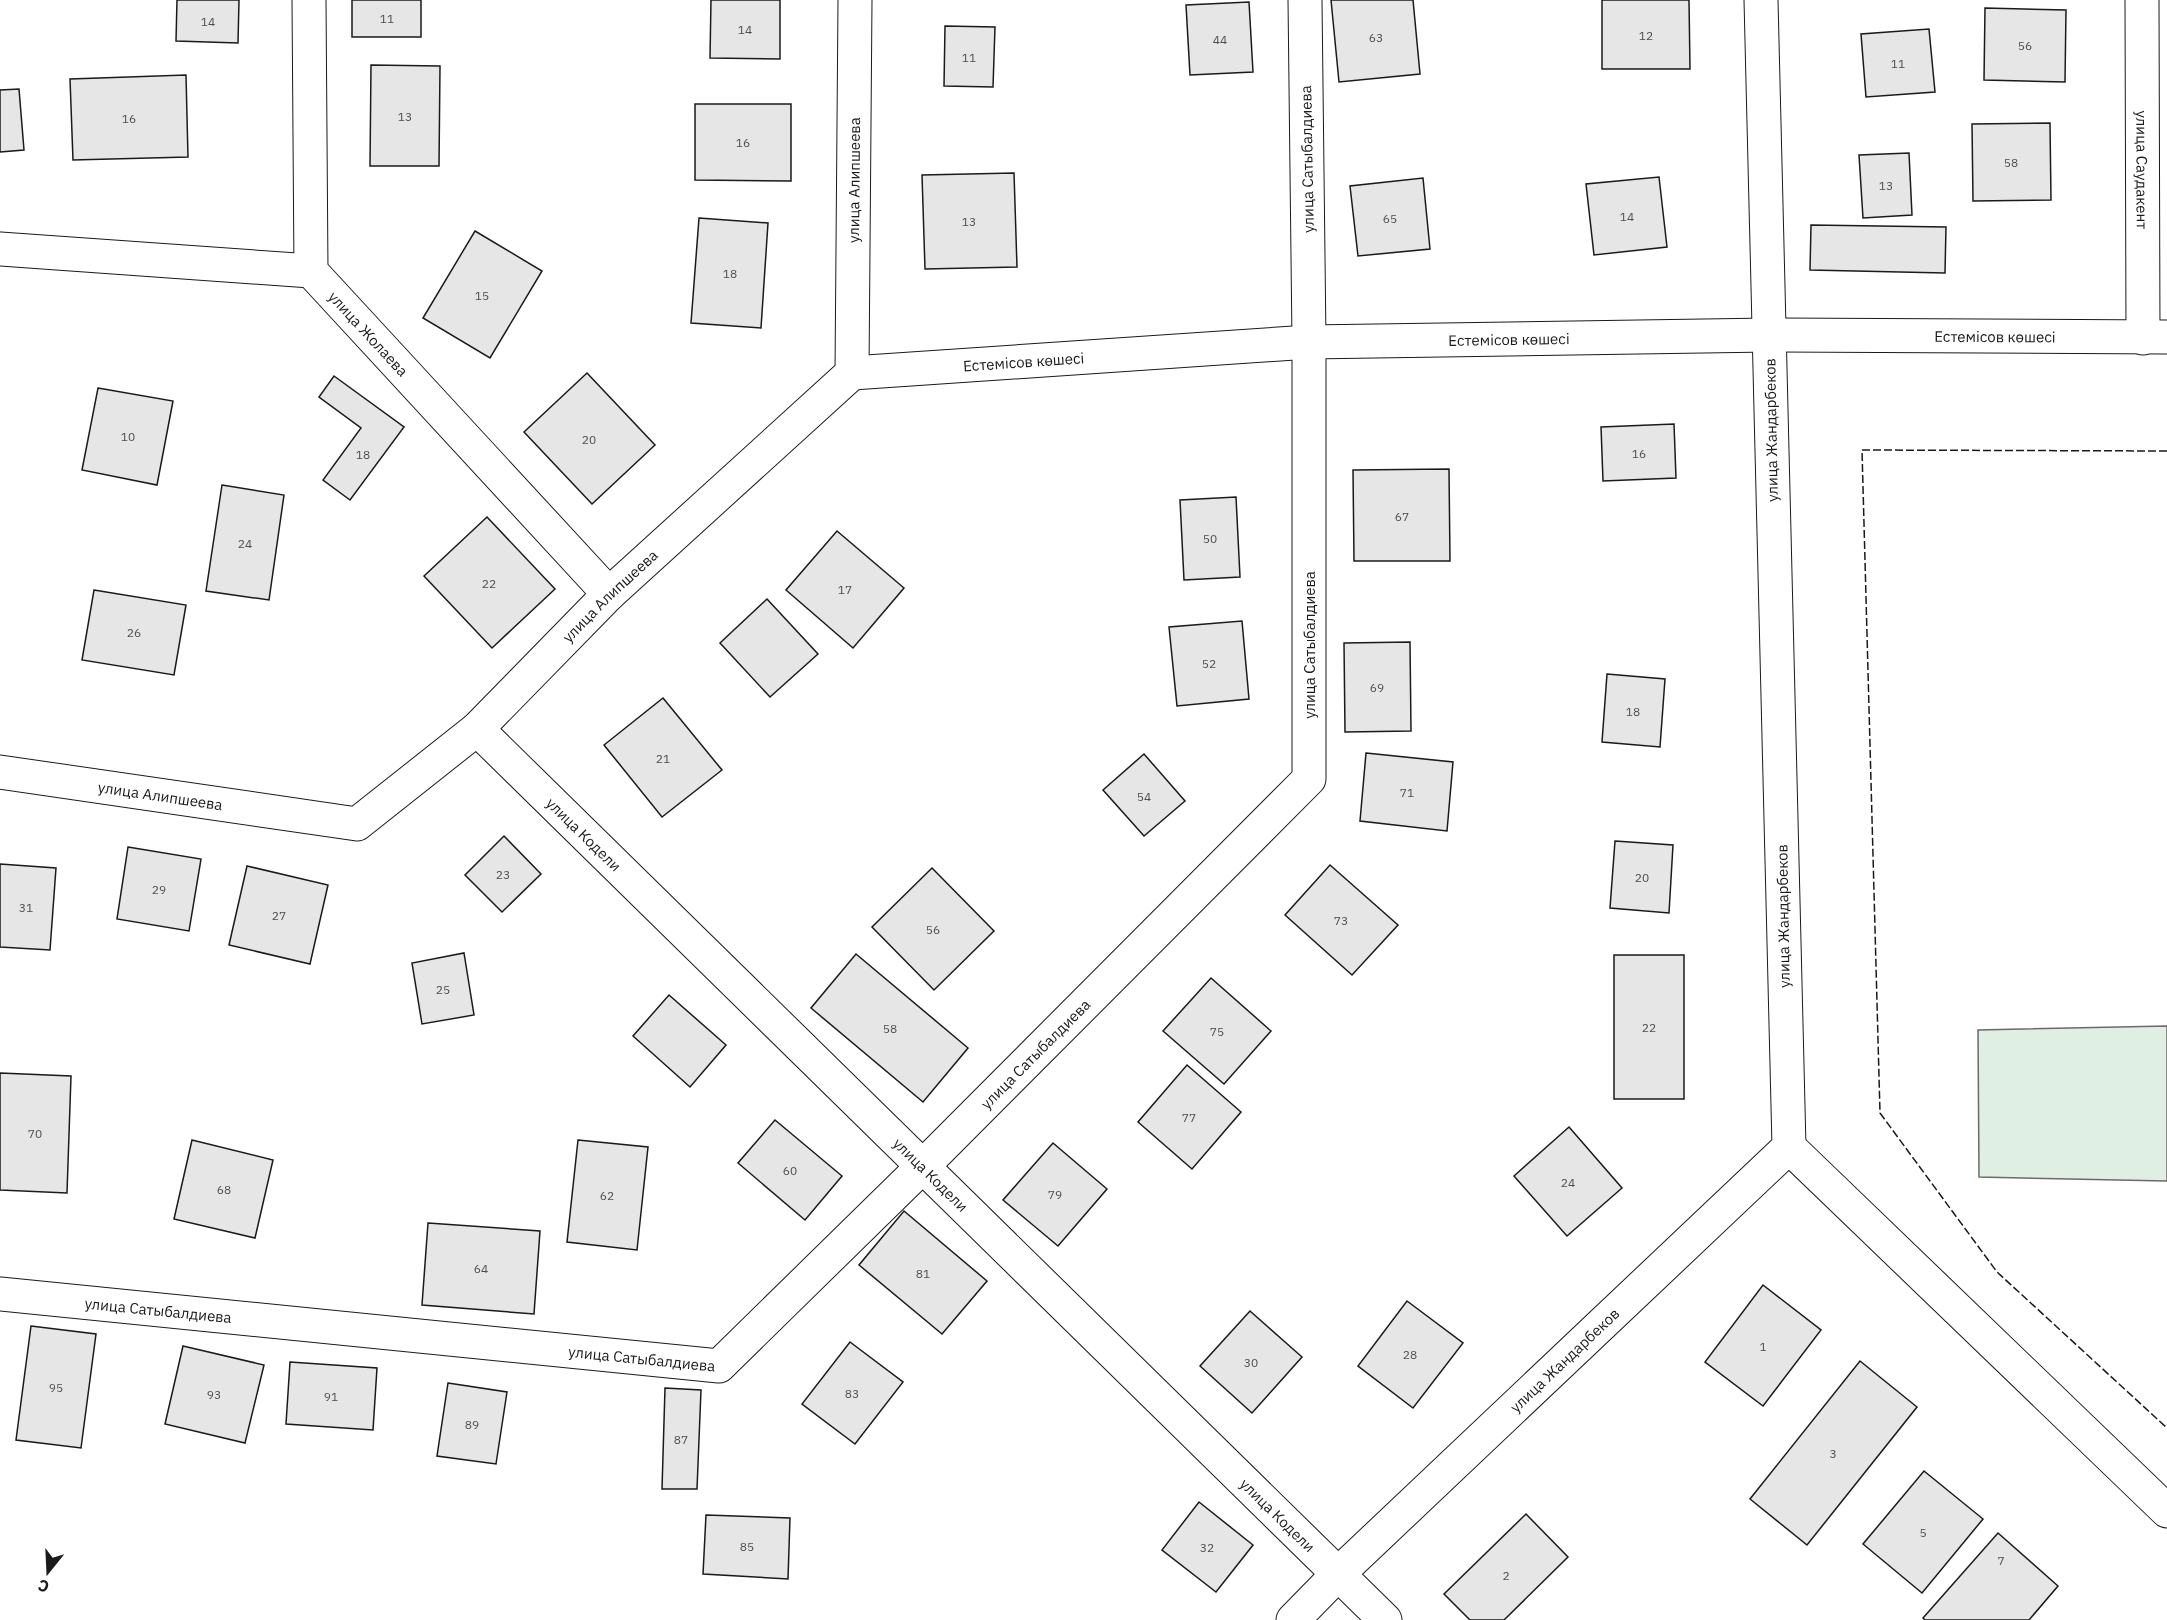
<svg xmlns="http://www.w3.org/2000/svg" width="2167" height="1620" viewBox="0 0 2167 1620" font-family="'IBM Plex Sans',sans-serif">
	<rect width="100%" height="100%" fill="#fff"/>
	<polygon fill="#e0efe3" stroke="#6a6a6a" stroke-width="1.5" points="2167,1026 2167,1181 1979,1177 1978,1030"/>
	<g fill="#e6e6e6" stroke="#1a1a1a" stroke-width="1.5">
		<polygon points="177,0 239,0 238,43 176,41"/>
		<rect x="352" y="0" width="69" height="37"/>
		<polygon points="711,0 780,0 780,59 710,58"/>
		<polygon points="1331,0 1413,0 1420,74 1339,82"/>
		<polygon points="1602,0 1689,0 1690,69 1602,69"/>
		<polygon points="1249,2 1253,72 1190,75 1186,5"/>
		<polygon points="1985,8 2066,10 2065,82 1984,80"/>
		<polygon points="945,26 995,27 993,87 944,86"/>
		<polygon points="1929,29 1935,92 1866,97 1861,34"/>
		<polygon points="371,65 440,66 439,166 370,166"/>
		<polygon points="186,75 188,157 73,160 70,79"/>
		<polygon points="19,89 24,150 0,152 0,90"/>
		<polygon points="695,104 791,104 791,181 695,180"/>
		<polygon points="2050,123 2051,200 1973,201 1972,124"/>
		<polygon points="1909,153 1912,215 1863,218 1859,155"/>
		<polygon points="1014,173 1017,267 925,269 922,175"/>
		<polygon points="1659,177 1667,247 1594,255 1586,184"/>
		<polygon points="1423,178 1430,249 1358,256 1350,186"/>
		<polygon points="699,218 768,223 761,328 691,323"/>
		<polygon points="1811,225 1946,227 1945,273 1810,270"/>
		<polygon points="475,231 542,271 490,358 423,318"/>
		<polygon points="587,373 655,445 592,504 524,432"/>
		<polygon points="334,376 404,427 350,500 323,480 361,428 319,397"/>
		<polygon points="98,388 173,401 157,485 82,470"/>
		<polygon points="1674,424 1676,478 1603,481 1601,427"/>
		<polygon points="1449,469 1450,561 1354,561 1353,470"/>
		<polygon points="222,485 284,495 269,600 206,591"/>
		<polygon points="1236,497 1240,577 1184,580 1180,500"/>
		<polygon points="487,517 555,589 492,648 424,576"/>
		<polygon points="837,531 904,588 853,648 786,590"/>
		<polygon points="94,590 186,605 174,675 82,660"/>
		<polygon points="767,599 818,654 770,697 720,643"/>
		<polygon points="1242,621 1249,699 1177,706 1169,627"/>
		<polygon points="1410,642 1411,731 1345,732 1344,643"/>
		<polygon points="1607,674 1665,679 1660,747 1602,742"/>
		<polygon points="663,698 722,770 662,817 604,745"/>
		<polygon points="1366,753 1453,762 1447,831 1360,821"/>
		<polygon points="1144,754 1185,801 1144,836 1103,790"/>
		<polygon points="504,836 541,874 502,912 465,875"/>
		<polygon points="1615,841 1673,845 1669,913 1610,908"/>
		<polygon points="128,847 201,859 189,931 117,919"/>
		<polygon points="0,864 56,868 50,950 0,947"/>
		<polygon points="1330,865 1398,925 1352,975 1285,915"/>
		<polygon points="247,866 328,885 310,964 229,945"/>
		<polygon points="932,868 994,931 934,990 872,927"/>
		<polygon points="464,953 474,1015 422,1024 412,963"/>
		<polygon points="856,954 968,1048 923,1102 811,1008"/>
		<rect x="1614" y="955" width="70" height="144"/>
		<polygon points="1211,978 1271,1031 1224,1084 1163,1031"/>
		<polygon points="669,995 726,1045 690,1087 633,1036"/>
		<polygon points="1187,1065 1241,1112 1192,1169 1138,1122"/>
		<polygon points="0,1073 71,1076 67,1193 0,1190"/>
		<polygon points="775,1120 842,1176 805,1220 738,1163"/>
		<polygon points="1569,1127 1622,1188 1567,1236 1514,1176"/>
		<polygon points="192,1140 273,1160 255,1238 174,1219"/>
		<polygon points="578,1140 648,1147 637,1250 567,1242"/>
		<polygon points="1053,1143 1107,1189 1058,1246 1003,1200"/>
		<polygon points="904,1211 987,1281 942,1334 859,1265"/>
		<polygon points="428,1223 540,1231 534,1314 422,1305"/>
		<polygon points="1763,1285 1821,1330 1763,1406 1705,1362"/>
		<polygon points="1407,1301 1463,1343 1413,1408 1358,1366"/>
		<polygon points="1250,1311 1302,1357 1252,1413 1200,1366"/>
		<polygon points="31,1326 96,1334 81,1448 16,1440"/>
		<polygon points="850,1342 903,1382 855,1444 802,1404"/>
		<polygon points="183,1346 264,1365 245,1443 165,1424"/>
		<polygon points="1860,1361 1917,1407 1807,1545 1750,1499"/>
		<polygon points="290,1362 377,1368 373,1430 286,1424"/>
		<polygon points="448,1383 507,1392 496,1464 437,1456"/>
		<polygon points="665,1388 701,1390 697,1489 662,1489"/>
		<polygon points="1924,1471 1983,1519 1922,1593 1863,1544"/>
		<polygon points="1199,1502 1253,1545 1216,1592 1162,1550"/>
		<polygon points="1526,1514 1568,1557 1504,1620 1470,1620 1444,1594"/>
		<polygon points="706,1515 790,1518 788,1579 703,1574"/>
		<polygon points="1998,1533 2058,1586 2029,1620 1925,1620 1923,1618"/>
	</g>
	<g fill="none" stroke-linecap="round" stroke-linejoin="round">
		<g stroke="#1a1a1a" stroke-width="35">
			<g id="street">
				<path id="s1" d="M309,0L311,271L609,594"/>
				<path id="s2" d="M2142,0L2143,338"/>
				<polyline points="0,249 311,271"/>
				<path id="s3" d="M852,373L1309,342L1769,335L2167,337"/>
				<path id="s4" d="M477,729L1385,1620"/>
				<path id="s5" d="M0,772L357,824L477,729L609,594L852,373L855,0"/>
				<polyline points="1789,1147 2167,1511"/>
				<path id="s6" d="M0,1294L719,1366L922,1167L1309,779V342L1305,0"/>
				<path id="s7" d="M1293,1620L1338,1574L1789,1147L1761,0"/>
			</g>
		</g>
		<use href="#street" stroke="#fff" stroke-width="33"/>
		<polyline stroke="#1a1a1a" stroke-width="1.5" stroke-dasharray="8 3" stroke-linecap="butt" points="2167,451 1862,450 1880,1113 1997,1272 2167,1428"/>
	</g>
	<g text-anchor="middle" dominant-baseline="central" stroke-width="4.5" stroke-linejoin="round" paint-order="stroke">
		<g font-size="12" fill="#4d4d4d">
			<text x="387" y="18">11</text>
			<text x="208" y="21">14</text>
			<text x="745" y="29">14</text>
			<text x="1646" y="35">12</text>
			<text x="1376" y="37">63</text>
			<text x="1220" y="39">44</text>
			<text x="2025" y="45">56</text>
			<text x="969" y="57">11</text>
			<text x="1898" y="63">11</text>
			<text x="405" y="116">13</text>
			<text x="129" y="118">16</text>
			<text x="743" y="142">16</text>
			<text x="2011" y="162">58</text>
			<text x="1886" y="185">13</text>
			<text x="1627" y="216">14</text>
			<text x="1390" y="218">65</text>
			<text x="969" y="221">13</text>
			<text x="730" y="273">18</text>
			<text x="482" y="295">15</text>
			<text x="128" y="436">10</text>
			<text x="589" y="439">20</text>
			<text x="1639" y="453">16</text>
			<text x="363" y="454">18</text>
			<text x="1402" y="516">67</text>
			<text x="1210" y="538">50</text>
			<text x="245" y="543">24</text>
			<text x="489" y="583">22</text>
			<text x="845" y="589">17</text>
			<text x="134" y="632">26</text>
			<text x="1209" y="663">52</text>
			<text x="1377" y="687">69</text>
			<text x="1633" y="711">18</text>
			<text x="663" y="758">21</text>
			<text x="1407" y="792">71</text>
			<text x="1144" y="796">54</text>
			<text x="503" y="874">23</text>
			<text x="1642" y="877">20</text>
			<text x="159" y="889">29</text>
			<text x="26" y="907">31</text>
			<text x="279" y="915">27</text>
			<text x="1341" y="920">73</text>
			<text x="933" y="929">56</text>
			<text x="443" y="989">25</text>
			<text x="1649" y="1027">22</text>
			<text x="890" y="1028">58</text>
			<text x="1217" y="1031">75</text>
			<text x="1189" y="1117">77</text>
			<text x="35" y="1133">70</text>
			<text x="790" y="1170">60</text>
			<text x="1568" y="1182">24</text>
			<text x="224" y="1189">68</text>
			<text x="1055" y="1194">79</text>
			<text x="607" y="1195">62</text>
			<text x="481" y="1268">64</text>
			<text x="923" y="1273">81</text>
			<text x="1763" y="1346">1</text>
			<text x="1410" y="1354">28</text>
			<text x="1251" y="1362">30</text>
			<text x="56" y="1387">95</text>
			<text x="852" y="1393">83</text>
			<text x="214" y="1394">93</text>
			<text x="331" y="1396">91</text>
			<text x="472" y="1424">89</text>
			<text x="681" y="1439">87</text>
			<text x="1833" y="1453">3</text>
			<text x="1923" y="1532">5</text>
			<text x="747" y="1546">85</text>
			<text x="1207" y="1547">32</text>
			<text x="2001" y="1560">7</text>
			<text x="1506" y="1575">2</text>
		</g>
		<g font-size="15" fill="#1a1a1a" stroke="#fff">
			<text transform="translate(1307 159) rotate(-91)">улица Сатыбалдиева</text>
			<text stroke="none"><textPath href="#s2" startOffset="170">улица Саудакент</textPath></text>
			<text stroke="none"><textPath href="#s5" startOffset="1224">улица Алипшеева</textPath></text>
			<text stroke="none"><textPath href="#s1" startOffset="356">улица Жолаева</textPath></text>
			<text stroke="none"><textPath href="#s3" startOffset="1144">Естемісов көшесі</textPath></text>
			<text stroke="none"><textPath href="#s3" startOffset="658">Естемісов көшесі</textPath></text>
			<text stroke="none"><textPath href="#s3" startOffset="172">Естемісов көшесі</textPath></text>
			<text transform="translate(1771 430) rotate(-91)">улица Жандарбеков</text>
			<text stroke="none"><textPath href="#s5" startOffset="702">улица Алипшеева</textPath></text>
			<text transform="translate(1309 645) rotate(-90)">улица Сатыбалдиева</text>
			<text stroke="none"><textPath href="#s5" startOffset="162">улица Алипшеева</textPath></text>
			<text stroke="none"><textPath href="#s4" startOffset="150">улица Кодели</textPath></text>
			<text transform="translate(1783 916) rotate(-91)">улица Жандарбеков</text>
			<text stroke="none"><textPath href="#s6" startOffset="1167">улица Сатыбалдиева</textPath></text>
			<text stroke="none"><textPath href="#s4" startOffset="636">улица Кодели</textPath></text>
			<text stroke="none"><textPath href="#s6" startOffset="159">улица Сатыбалдиева</textPath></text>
			<text stroke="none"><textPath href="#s6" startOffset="645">улица Сатыбалдиева</textPath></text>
			<text stroke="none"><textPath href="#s7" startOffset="376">улица Жандарбеков</textPath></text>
			<text stroke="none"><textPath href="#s4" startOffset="1122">улица Кодели</textPath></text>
		</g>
	</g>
	<g transform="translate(48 1572) rotate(198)" stroke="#ffffff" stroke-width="4.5" paint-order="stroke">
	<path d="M0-4.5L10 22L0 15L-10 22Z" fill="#1a1a1a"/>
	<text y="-9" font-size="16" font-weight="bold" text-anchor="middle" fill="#1a1a1a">С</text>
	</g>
</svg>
